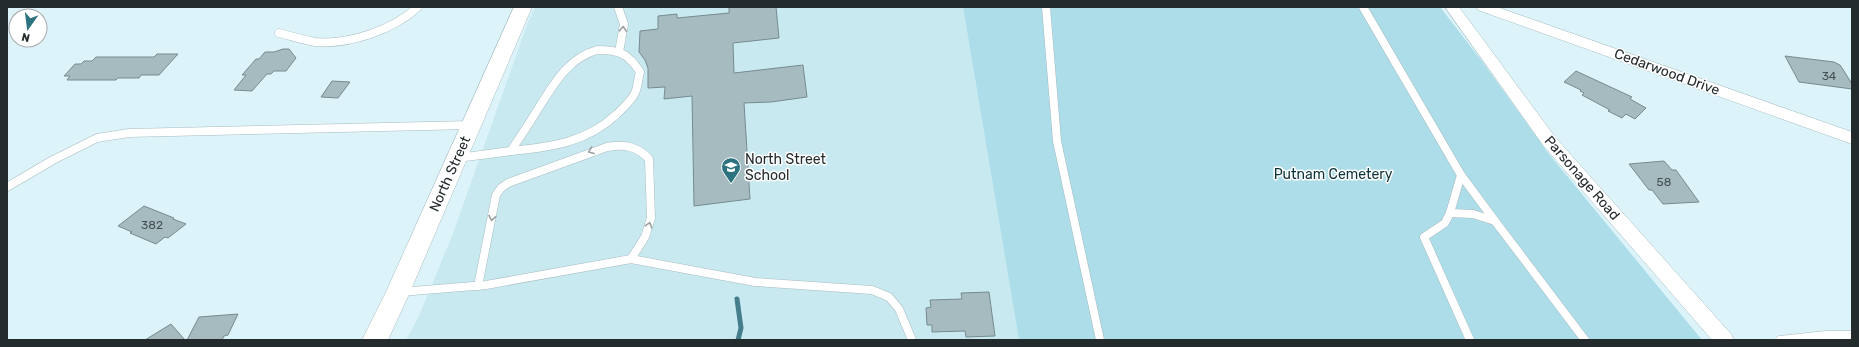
<svg xmlns="http://www.w3.org/2000/svg" width="1859" height="347" viewBox="0 0 1859 347" font-family="Rubik,sans-serif">
	<rect width="100%" height="100%" fill="#dcf3f9"/>
	<polygon fill="#c9e9f1" points="535,7 963,7 1019,340 406,340 419,316 452,236 528,22"/>
	<polygon fill="#acdde9" points="963,7 1440,7 1481,60 1549,154 1702,340 1019,340"/>
	<g fill="none" stroke-linecap="round" stroke-linejoin="round">
		<polyline stroke="#447e8a" stroke-width="5" points="737,299 741,328 738,340"/>
	</g>
	<g fill="#a5bbc0" stroke="#768b90">
		<polygon points="729,7 776,7 779,38 733,43 734,73 803,65 807,97 771,102 744,103 750,199 694,206 692,96 664,99 665,87 648,88 648,68 645,60 639,52 640,31 658,29 658,16 677,14 677,18 729,13"/>
		<polygon points="283,49 289,49 296,58 286,71 274,71 271,74 267,74 252,91 234,90 246,75 242,75 256,59 259,59 265,52 274,52"/>
		<polygon points="157,54 178,54 159,75 141,75 139,78 118,78 116,80 67,80 70,76 64,76 75,64 81,64 84,61 92,61 96,57 154,57"/>
		<polygon points="1785,56 1834,62 1840,65 1844,71 1852,84 1852,89 1799,82"/>
		<polygon points="1576,71 1632,97 1630,99 1646,108 1635,119 1626,114 1622,118 1608,111 1610,110 1582,95 1584,93 1580,91 1581,90 1564,82"/>
		<polygon points="332,81 350,82 338,98 321,97"/>
		<polygon points="1664,161 1672,170 1676,170 1699,202 1663,204 1652,190 1649,190 1629,164"/>
		<polygon points="144,206 174,218 173,219 186,224 168,238 165,237 156,244 130,233 132,232 118,226"/>
		<polygon points="989,292 995,336 966,337 965,331 932,332 932,325 927,325 926,308 931,307 930,300 962,299 961,293"/>
		<polygon points="238,314 228,335 224,336 222,340 187,340 199,317"/>
		<polygon points="171,324 185,340 145,340"/>
	</g>
	<g fill="none" stroke-linecap="round" stroke-linejoin="round">
		<g stroke="#a6bcc1" stroke-width="9">
			<g id="lane">
				<polyline points="618,7 624,24 619,52"/>
				<polyline points="1046,7 1057,141 1100,340"/>
				<polyline points="1363,7 1461,175 1450,213 1445,223 1424,237 1470,340"/>
				<path d="M279,33C291,36 303,40 315,42C349,45 393,30 418,7"/>
				<path d="M597,50C619,50 628,53 640,72C638,78 638,87 635,93C631,101 623,108 617,114C586,143 551,147 511,151C519,138 528,126 536,112C553,86 566,59 597,50Z"/>
				<polyline points="458,158 511,151"/>
				<polyline points="7,187 53,160 97,138 129,133 470,125"/>
				<polyline points="1450,213 1473,214 1495,221 1461,175"/>
				<polyline points="1495,221 1585,340"/>
				<path d="M478,286L496,195L501,188L508,183L607,147C624,144 637,146 649,159L651,218L645,237L631,259"/>
				<polyline points="400,292 486,285 631,259 755,282 872,290 889,297 899,309 912,340"/>
				<polyline points="1780,340 1826,335 1852,335"/>
			</g>
		</g>
		<g stroke="#a6bcc1" stroke-width="1">
			<g id="street">
				<polygon points="1445,7 1459,7 1555,137 1731,334 1734,340 1712,340 1543,145"/>
				<polygon points="1476,7 1497,7 1852,132 1852,144 1478,10"/>
			</g>
		</g>
		<g stroke="#a6bcc1" stroke-width="1">
			<polygon id="primary" points="514,7 532,7 410,292 388,340 362,340 386,292"/>
		</g>
		<use href="#lane" stroke="#fff" stroke-width="8"/>
		<use href="#street" fill="#fff" fill-rule="evenodd"/>
		<use href="#primary" fill="#fff" fill-rule="evenodd"/>
	</g>
	<defs><path id="oneway-chevron" d="M-2-3.5L2.5 0L-2 3.5" fill="none" stroke-width="1.6" stroke-linecap="round" stroke-linejoin="round"/></defs>
	<g stroke="#9ca0a0">
		<use href="#oneway-chevron" transform="translate(623 29) rotate(-87)"/>
		<use href="#oneway-chevron" transform="translate(591 151) rotate(159)"/>
		<use href="#oneway-chevron" transform="translate(492 218) rotate(101)"/>
		<use href="#oneway-chevron" transform="translate(649 225) rotate(-72)"/>
	</g>
	<defs>
		<g id="school-pin" transform="scale(1)"><path d="M0 17L-7.5 6A9.5 9.5 0 1 1 7.5 6Z" fill="#2c7280" stroke="#fff"/><path d="M0-5L7-2L0 1L-7-2ZM-4 1L0 2.5L4 1V4Q0 6-4 4Z" fill="#fff"/></g>
	</defs>
	<g fill-rule="evenodd">
		<use href="#school-pin" x="731" y="167"/>
	</g>
	<g text-anchor="middle" dominant-baseline="central" stroke-width="3" stroke-linejoin="round" paint-order="stroke">
		<g font-size="12" fill="#444f52">
			<text x="1829" y="76">34</text>
			<text x="1664" y="182">58</text>
			<text x="152" y="225">382</text>
		</g>
		<g font-size="14" fill="#232b2d" stroke="#fff">
			<text transform="translate(1667 72) rotate(20)">Cedarwood Drive</text>
			<text transform="translate(450 174) rotate(-66)">North Street</text>
			<text transform="translate(1582 178) rotate(49)">Parsonage Road</text>
		</g>
		<g font-size="14" fill="#232b2d" stroke="#fff" text-anchor="start">
			<text x="745" y="159">North Street<tspan x="745" dy="16">School</tspan></text>
		</g>
		<g font-size="14" fill="#0a3239" stroke="#fff">
			<text x="1333" y="174">Putnam Cemetery</text>
		</g>
	</g>
	<rect width="1859" height="347" fill="none" stroke="#232b2d" stroke-width="16"/>
	<g transform="translate(28 28) rotate(194)"><circle r="19" fill="#ffffff" stroke="#a7aaab"/>
	<path d="M0-3L7 15L0 10L-7 15Z" fill="#2c7280"/>
	<text y="-6" font-size="11" font-weight="bold" text-anchor="middle" fill="#232b2d">N</text>
	</g>
</svg>
